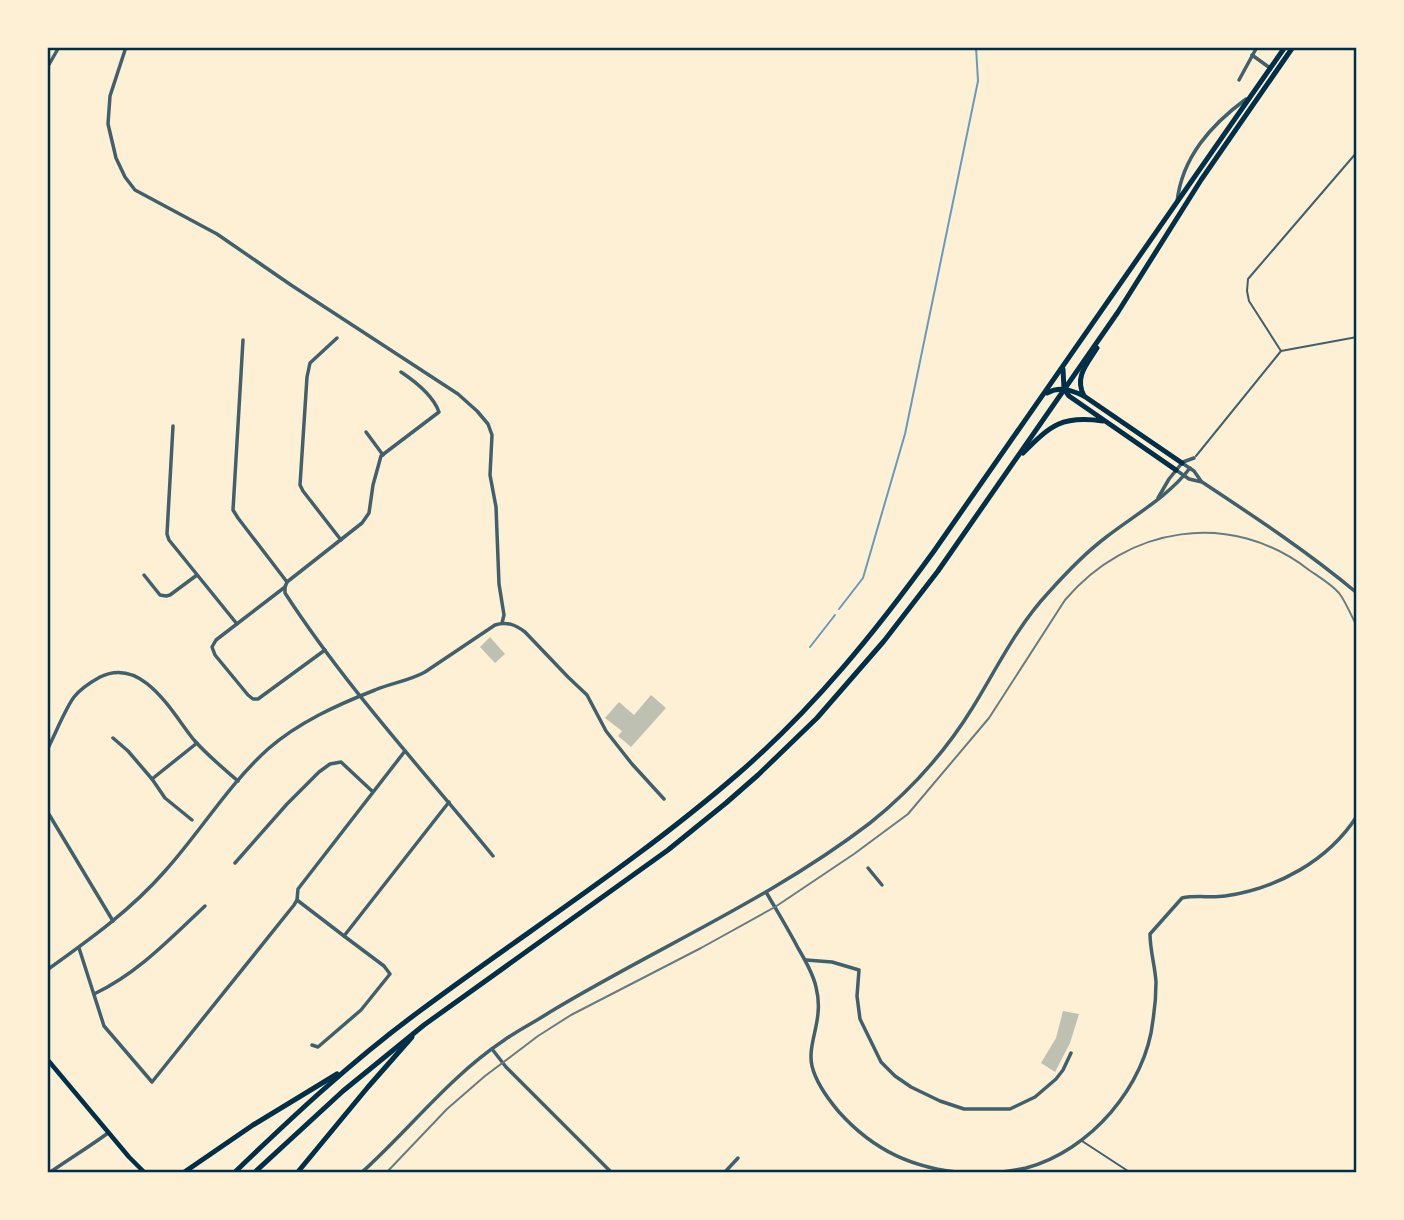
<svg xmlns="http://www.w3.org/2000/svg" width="1404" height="1220" viewBox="0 0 1404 1220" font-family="Cabin,sans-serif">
	<rect width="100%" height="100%" fill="#fdf0d5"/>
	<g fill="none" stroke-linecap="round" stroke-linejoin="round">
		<g stroke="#669bbc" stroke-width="2">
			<polyline points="839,609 863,578 905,434 978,81 976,47"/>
			<polyline points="810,647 835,615"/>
		</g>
	</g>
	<g fill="#bec0b2">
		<polygon points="490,637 505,654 495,663 480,647"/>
		<polygon points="651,695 666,708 631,747 618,736 622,731 605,718 619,702 634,715"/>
		<polygon points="1063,1011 1079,1014 1070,1043 1055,1072 1041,1063 1056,1038"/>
	</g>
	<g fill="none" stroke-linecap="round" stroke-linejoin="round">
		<polyline stroke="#003049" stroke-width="2" points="47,50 49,47"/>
		<g stroke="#3f606c" stroke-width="2">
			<polyline points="1281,351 1249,301 1247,291 1248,279 1357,152"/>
			<polyline points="1196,456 1281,351 1357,337"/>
			<polyline points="1082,1141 1131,1173"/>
		</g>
		<g stroke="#3f606c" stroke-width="3.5">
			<polyline points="126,47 110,96 108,124 116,158 125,177 135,190 217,234 291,285 458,394 477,411 488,424 492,435 490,475 496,507 499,584 504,615 502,623"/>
			<polyline points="1252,55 1270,68"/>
			<polyline points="47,68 59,47"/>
			<polyline points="1239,80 1257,47"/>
			<path d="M1177,202C1182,157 1211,125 1246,99"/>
			<polyline points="337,338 310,363 307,377 300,485 303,491 341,540"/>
			<polyline points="243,340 233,510 238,518 287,582"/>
			<path d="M401,372C416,382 433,395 439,412L381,456L373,485L369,513L362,523L287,582L285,587V593C346,687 422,769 493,856"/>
			<polyline points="173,426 167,534 169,540 237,624"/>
			<polyline points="366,432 383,455"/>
			<polyline points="1183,462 1194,458"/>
			<polyline points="144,575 160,595 166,596 170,595 197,575"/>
			<polyline points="285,587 216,640 212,647 215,655 248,695 253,699 258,699 325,650"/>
			<polyline points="113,738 128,751 152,779 165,798 192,820"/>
			<path d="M47,750C55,735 65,709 74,697C81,688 91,682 100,677C143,656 172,713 194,740C207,755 223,768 238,781"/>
			<polyline points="152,779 197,743"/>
			<polyline points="47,811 113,921"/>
			<polyline points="235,863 287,804 319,772 330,764 341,762 372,791"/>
			<polyline points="868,868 882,885"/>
			<path d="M766,892C777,911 788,929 798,948C805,960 813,973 816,987C818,995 819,1004 818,1013C817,1030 808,1049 812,1066C816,1083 828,1099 839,1112C874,1151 914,1169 966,1173"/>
			<polyline points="297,900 344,936"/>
			<polyline points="79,948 104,1026 152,1082 294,905 297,900 298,889 405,751"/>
			<polyline points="806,960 832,962 859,970 857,996 860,1019 881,1062 895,1076 911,1087 940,1101 964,1109 1010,1109 1035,1097 1056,1079 1063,1070 1071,1053"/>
			<path d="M47,970C89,940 131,910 165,871C201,831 228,785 268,749C299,722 337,705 375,690C391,683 409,681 425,672L495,625C507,621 516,625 525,632L568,677L587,695L606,731L632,764L664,799"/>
			<path d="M94,994C137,974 171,938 205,906"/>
			<polyline points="312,1045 318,1047 361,1010 390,974 384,966 344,936 449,802"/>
			<polyline points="492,1049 506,1067 612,1173"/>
			<path d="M49,1173C69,1159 89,1147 108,1133"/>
			<polyline points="724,1173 738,1158"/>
			<path d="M993,1173C1004,1172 1015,1170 1026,1168C1090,1151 1146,1086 1153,1020C1155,1008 1156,995 1156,982C1155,966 1150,950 1150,934L1182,898C1196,895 1211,898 1225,896C1278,888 1328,861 1357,816"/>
		</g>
		<g stroke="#3f606c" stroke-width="3.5">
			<path d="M1176,470L1189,479L1202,482C1255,517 1308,552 1357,593"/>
			<polyline points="1158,498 1169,479 1182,463 1194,471 1201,481"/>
			<path d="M361,1173C409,1130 449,1077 503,1041C518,1030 535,1022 550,1012C656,948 771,899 870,823C910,791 946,751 973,707C997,668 1017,626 1049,592C1066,573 1084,554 1105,538C1133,516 1168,497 1190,468"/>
		</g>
		<polyline stroke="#003049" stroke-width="4.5" points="47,1059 129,1157 145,1173"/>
		<g stroke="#003049" stroke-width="5">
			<polyline points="1063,369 1064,389 1069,396 1176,470"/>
			<path d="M1047,393C1060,386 1071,390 1084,396L1182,463"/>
			<path d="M1084,396C1074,377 1087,364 1097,348"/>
			<path d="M1023,453C1051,425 1062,415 1103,421"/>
			<polyline points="183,1173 253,1125 337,1074"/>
			<path d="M234,1173C292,1117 352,1061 417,1013C524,933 638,861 739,773C814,708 876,631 934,551L1285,47"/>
			<polyline points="254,1173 343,1091 424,1025 668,850 726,803 758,775 817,718 884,641 938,571 1118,312 1201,180 1293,47"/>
			<polyline points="297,1173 368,1087 412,1037"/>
		</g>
		<path stroke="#657d81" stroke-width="2" d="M386,1173L447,1109L485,1076L538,1036L571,1015L701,948L775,907L854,854L908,814L989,718L1065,600C1127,526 1231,509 1309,570C1319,577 1331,584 1339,593C1346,602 1351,616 1357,626"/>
	</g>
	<rect width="1404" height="1220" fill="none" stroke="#fdf0d5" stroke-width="98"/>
	<rect x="49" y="49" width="1306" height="1122" fill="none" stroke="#003049" stroke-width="2.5"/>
</svg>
